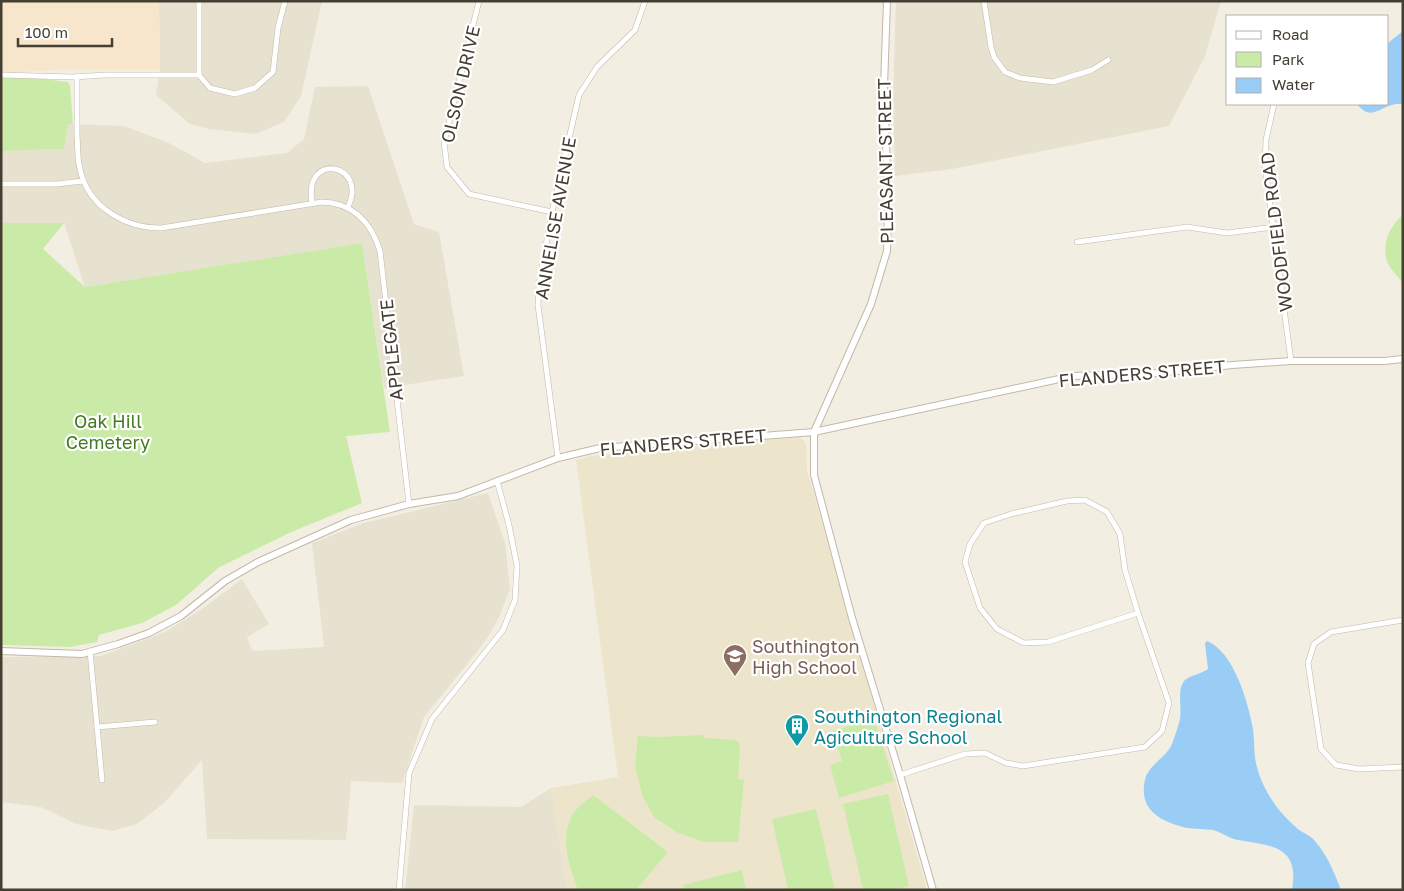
<svg xmlns="http://www.w3.org/2000/svg" width="1404" height="891" viewBox="0 0 1404 891" font-family="'Golos Text',sans-serif">
	<rect width="100%" height="100%" fill="#f3eee2"/>
	<g fill="#e7e1d0">
		<polygon points="159,1 322,1 301,96 284,122 256,134 209,129 190,124 156,95 160,69"/>
		<polygon points="896,1 1221,1 1205,56 1169,126 952,169 895,176 893,99"/>
		<polygon points="368,86 414,224 439,232 464,376 384,388 362,243 85,287 64,223 1,223 1,151 64,149 68,124 124,126 169,143 205,163 287,153 304,139 315,87"/>
		<polygon points="488,493 505,543 510,589 499,617 488,637 464,668 424,717 402,783 351,781 346,840 207,839 202,760 164,803 137,824 112,831 76,824 41,807 1,802 1,657 101,656 165,632 202,609 242,579 269,624 247,637 252,651 324,647 312,543 364,523"/>
		<polygon points="551,788 567,890 405,890 414,805 521,807"/>
	</g>
	<polygon fill="#f7e6cb" points="1,1 159,1 160,69 54,70 1,73"/>
	<polygon fill="#ede5cb" points="800,437 806,443 807,470 927,890 567,890 551,788 618,777 576,460 591,456 649,450"/>
	<g fill="#caeba7">
		<polygon points="1,77 36,78 68,82 70,86 73,124 68,124 64,149 1,151"/>
		<path d="M1403,215V281H1401C1396,274 1388,267 1386,258C1383,240 1390,226 1403,215Z"/>
		<polygon points="1,223 64,223 43,249 85,287 362,243 390,432 346,436 362,503 289,533 218,568 176,605 142,623 99,635 97,642 70,647 1,645"/>
		<polygon points="874,719 894,781 839,798 830,765 842,761 832,731"/>
		<polygon points="704,735 704,738 736,740 740,744 738,779 744,780 738,842 704,842 678,833 654,817 642,795 635,765 638,736 657,737"/>
		<polygon points="888,794 909,886 893,890 863,890 843,804"/>
		<path d="M593,795L668,852L636,890H578C569,866 558,833 575,811C580,805 587,800 593,795Z"/>
		<polygon points="816,809 835,890 788,890 772,819"/>
		<polygon points="742,870 746,890 684,890 683,885"/>
	</g>
	<g fill="#99cdf5">
		<path d="M1403,31V104C1382,101 1373,125 1357,104H1388V43Z"/>
		<path d="M1207,641C1234,652 1248,702 1253,729C1255,746 1253,757 1259,774C1266,795 1281,815 1298,829C1303,833 1310,835 1314,840C1327,854 1334,872 1341,890H1292C1294,878 1295,863 1285,854C1274,843 1249,843 1234,839C1227,837 1221,832 1213,830C1205,829 1195,829 1187,828C1162,822 1138,811 1145,780C1148,765 1166,758 1172,744C1175,736 1178,727 1180,719C1182,708 1177,690 1184,681C1188,676 1201,674 1208,669L1205,643Z"/>
	</g>
	<g fill="none" stroke-linecap="round" stroke-linejoin="round">
		<g stroke="#c2b9a8" stroke-width="6">
			<g id="minor">
				<polyline points="199,1 199,75 210,88 235,94 255,88 273,72 278,28 285,1"/>
				<polyline points="479,1 444,142 447,167 469,194 552,212"/>
				<polyline points="984,1 991,47 994,57 1005,72 1020,78 1053,82 1092,70 1108,60"/>
				<polyline points="1,75 73,77 105,75 199,75"/>
				<path d="M77,77C77,96 77,115 77,135C78,146 77,158 80,169C88,207 125,228 161,228L322,202C353,203 371,222 380,251L409,504"/>
				<polyline points="1274,104 1266,140 1265,167 1291,361"/>
				<polyline points="1,184 57,184 83,181"/>
				<path d="M312,203C303,150 369,164 348,207"/>
				<polyline points="1077,242 1187,227 1227,233 1274,227"/>
				<polyline points="558,458 538,305 539,284 552,212 579,95 597,67 635,30 645,1"/>
				<polyline points="1403,620 1331,632 1314,644 1308,663 1321,749 1336,765 1359,769 1403,767"/>
				<polyline points="90,651 102,780"/>
				<polyline points="97,727 155,722"/>
				<polyline points="900,775 965,754 985,753 1006,763 1023,766 1145,747 1162,731 1169,703 1138,613 1125,570 1120,534 1107,512 1085,500 1067,501 1011,514 984,523 970,544 965,562 980,608 997,629 1024,643 1048,642 1138,613"/>
				<polyline points="399,890 409,773 432,719 503,630 515,600 517,566 509,525 497,481"/>
			</g>
		</g>
		<g stroke="#c2b9a8" stroke-width="8">
			<g id="tertiary">
				<polyline points="887,1 884,86 888,203 887,251 871,304 814,432 814,475 852,618 900,775 933,890"/>
				<polyline points="1,651 82,654 118,644 149,633 181,616 225,581 258,562 351,520 409,504 458,496 558,458 600,448 814,432 1073,376 1159,373 1232,365 1291,361 1384,361 1403,359"/>
			</g>
		</g>
		<use href="#minor" stroke="#fff" stroke-width="5"/>
		<use href="#tertiary" stroke="#fff" stroke-width="6"/>
	</g>
	<defs>
		<g id="school-pin" transform="scale(1.25)"><path d="M0 17L-7.5 6A9.5 9.5 0 1 1 7.5 6Z" fill="#8d6e63" stroke="#fff"/><path d="M0-5L7-2L0 1L-7-2ZM-4 1L0 2.5L4 1V4Q0 6-4 4Z" fill="#fff"/></g>
		<g id="building-pin" transform="scale(1.25)"><path d="M0 17L-7.5 6A9.5 9.5 0 1 1 7.5 6Z" fill="#0f9aa8" stroke="#fff"/><path d="M-4-6H4V6H1V3H-1V6H-4ZM-2.5-4.3h1.7v1.8h-1.7ZM.8-4.3h1.7v1.8H.8ZM-2.5-1h1.7V.8h-1.7ZM.8-1h1.7V.8H.8Z" fill="#fff"/></g>
	</defs>
	<g fill-rule="evenodd">
		<use href="#school-pin" x="735" y="656"/>
		<use href="#building-pin" x="797" y="726"/>
	</g>
	<g text-anchor="middle" dominant-baseline="central" stroke-width="4.5" stroke-linejoin="round" paint-order="stroke">
		<g font-size="18" fill="#453e33" stroke="#fff">
			<text transform="translate(460 84) rotate(-77)">OLSON DRIVE</text>
			<text transform="translate(885 161) rotate(-91)">PLEASANT STREET</text>
			<text transform="translate(555 218) rotate(-80)">ANNELISE AVENUE</text>
			<text transform="translate(1276 232) rotate(-97)">WOODFIELD ROAD</text>
			<text transform="translate(391 350) rotate(-96)">APPLEGATE</text>
			<text transform="translate(1142 373) rotate(-5)">FLANDERS STREET</text>
			<text transform="translate(683 442) rotate(-5)">FLANDERS STREET</text>
		</g>
		<g font-size="18" fill="#417a22" stroke="#fff">
			<text x="108" y="421">Oak Hill<tspan x="108" dy="21">Cemetery</tspan></text>
		</g>
		<g font-size="18" fill="#785e54" stroke="#fff" text-anchor="start">
			<text x="752" y="646">Southington<tspan x="752" dy="21">High School</tspan></text>
		</g>
		<g font-size="18" fill="#0d838f" stroke="#fff" text-anchor="start">
			<text x="814" y="716">Southington Regional<tspan x="814" dy="21">Agiculture School</tspan></text>
		</g>
	</g>
	<rect width="1404" height="891" fill="none" stroke="#453e33" stroke-width="5"/>
	<rect x="1226" y="15" width="162" height="90" fill="#ffffff" stroke="#b5b2ad"/>
	<rect x="1236" y="31" width="25" height="8" fill="#ffffff" stroke="#b5b2ad"/>
	<text x="1272" y="40" font-size="15" fill="#453e33">Road</text>
	<rect x="1236" y="52" width="25" height="15" fill="#caeba7" stroke="#b5b2ad"/>
	<text x="1272" y="65" font-size="15" fill="#453e33">Park</text>
	<rect x="1236" y="78" width="25" height="15" fill="#99cdf5" stroke="#b5b2ad"/>
	<text x="1272" y="90" font-size="15" fill="#453e33">Water</text>
	<path d="M18 38v8h94v-8" fill="none" stroke="#453e33" stroke-width="2.5"/>
	<text x="25" y="38" font-size="15" fill="#453e33" stroke="#ffffff" stroke-width="4" paint-order="stroke">100 m</text>
</svg>
